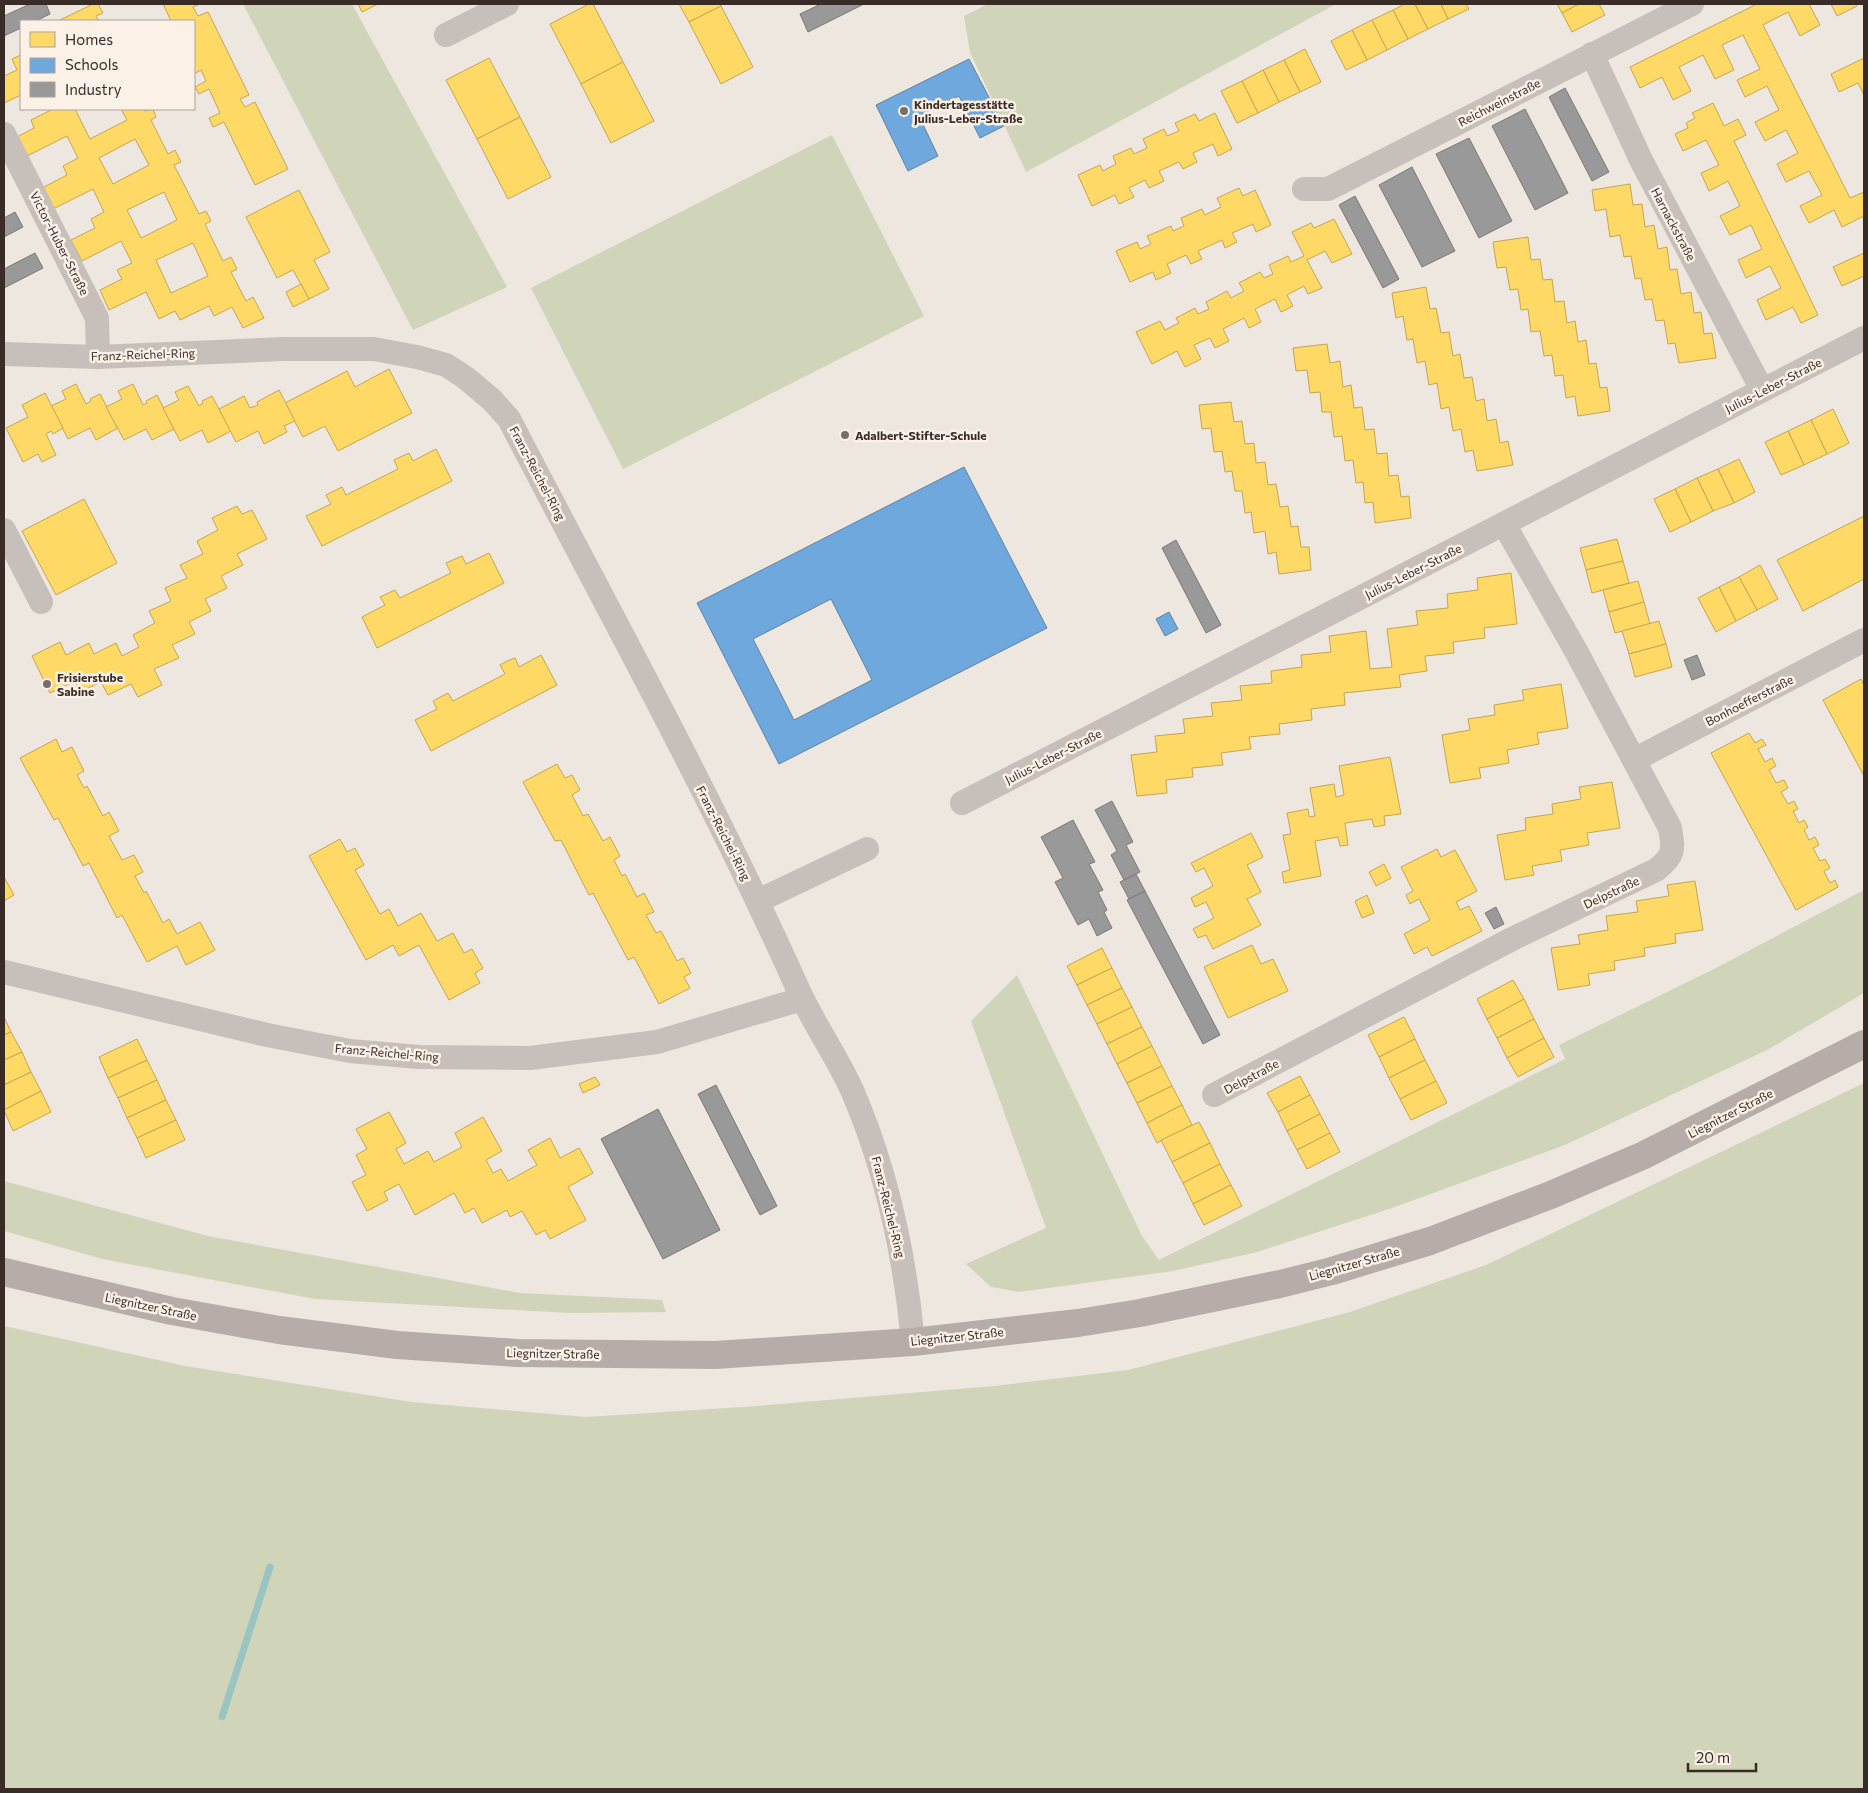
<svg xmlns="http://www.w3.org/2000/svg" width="1868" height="1793" viewBox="0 0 1868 1793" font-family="Commissioner,sans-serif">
	<rect width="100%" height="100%" fill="#eee7e0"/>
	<g fill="#d0d4b8">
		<polygon points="243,4 352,4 507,287 413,330"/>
		<polygon points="988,4 1336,4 1026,172 970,52 964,16"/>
		<polygon points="832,135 924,316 623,469 531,288"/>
		<polygon points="1864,890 1864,993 1767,1050 1565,1145 1392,1208 1257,1252 1173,1271 1019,1292 991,1287 966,1264 1046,1228 971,1021 1017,975 1142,1236 1159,1260 1565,1059 1559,1045 1716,968"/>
		<polygon points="1864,1083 1864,1789 4,1789 4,1326 185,1366 411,1402 586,1417 757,1406 994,1386 1128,1370 1350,1312 1486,1265"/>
		<polygon points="4,1181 208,1236 520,1293 662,1300 666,1312 570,1313 315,1299 102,1259 4,1231"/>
	</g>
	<g fill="#ffd966" stroke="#c4a553" fill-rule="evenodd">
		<polygon points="93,4 98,4 103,13 96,16 99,21 58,21"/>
		<polygon points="163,4 200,4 193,7 198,16 208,12 249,95 240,99 245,107 255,102 288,169 255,185 224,122 213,127 209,118 220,113 209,89 199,94 195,87 206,81 201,70 194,74 194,63 195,62 194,59 194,21 171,21"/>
		<polygon points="358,4 378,4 362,12"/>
		<polygon points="589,4 593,4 623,62 581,84 550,24"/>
		<polygon points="679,4 720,4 721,6 689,22"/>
		<polygon points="1405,4 1415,4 1428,29 1408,39 1393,10"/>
		<polygon points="1415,4 1441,4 1448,19 1428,29"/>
		<polygon points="1441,4 1466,4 1469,9 1448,19"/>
		<polygon points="1557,4 1579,4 1562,13"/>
		<polygon points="1579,4 1599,4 1605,15 1572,32 1562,13"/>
		<polygon points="1757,4 1809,4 1820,25 1800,36 1788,12 1763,25 1850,198 1864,192 1864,216 1842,227 1834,210 1809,223 1800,206 1822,195 1809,171 1786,182 1777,164 1798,153 1786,130 1765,141 1755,122 1779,110 1767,86 1745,97 1737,80 1760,69 1743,35 1722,45 1734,70 1715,79 1703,55 1679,67 1691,91 1673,100 1662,77 1640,88 1630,67"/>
		<polygon points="1831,4 1856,4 1857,6 1837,16"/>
		<polygon points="721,6 753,67 721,84 689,22"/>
		<polygon points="1393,10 1408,39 1387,50 1372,20"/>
		<polygon points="1372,20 1387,50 1367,60 1352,30"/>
		<polygon points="1352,30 1367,60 1346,70 1331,41"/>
		<polygon points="1305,49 1321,82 1300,92 1284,60"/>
		<polygon points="21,55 21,95 4,103 4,76 17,70 12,59"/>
		<polygon points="489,58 520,117 477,139 446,80"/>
		<polygon points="1864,58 1864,95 1858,83 1839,92 1831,74"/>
		<polygon points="1284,60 1300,92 1279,102 1263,70"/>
		<polygon points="623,62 654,121 611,143 581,84"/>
		<polygon points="1263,70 1279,102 1258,113 1242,81"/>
		<polygon points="1242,81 1258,113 1237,123 1221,91"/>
		<polygon points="1713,103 1724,126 1738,119 1746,135 1734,141 1818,315 1801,323 1793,307 1766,320 1757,300 1781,288 1770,266 1746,278 1738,260 1762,249 1751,225 1730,235 1720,216 1740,206 1728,181 1709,191 1701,173 1719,165 1706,140 1683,151 1675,134 1688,128 1686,123 1695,118 1692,113"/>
		<path d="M50,109H75L90,139L127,120L121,109H144L145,111L153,109L156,117L151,120L168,154L175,150L181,162L174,165L199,214L206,211L211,221L205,224L223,261L231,257L237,269L231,272L246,301L253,297L264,318L243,328L232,307L214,316L209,306L180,320L175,311L159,319L146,292L109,310L100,290L122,279L117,270L132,263L121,241L82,261L71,240L95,228L91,219L104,212L93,189L53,209L42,188L67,175L63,166L78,158L67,136L25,157L15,138L34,128L31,120L51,110ZM135,139L149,165L113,184L99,158ZM164,192L177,220L141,238L127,210ZM193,243L208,276L171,293L156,260Z"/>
		<polygon points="1215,113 1232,149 1218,156 1213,144 1193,153 1197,162 1183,169 1179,162 1159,171 1164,181 1149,188 1145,180 1129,188 1134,197 1119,204 1115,195 1092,206 1078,175 1100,165 1103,171 1116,164 1113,156 1131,148 1134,154 1147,148 1143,139 1164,129 1167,136 1179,131 1175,123 1195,114 1199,121"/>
		<polygon points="520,117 551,177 508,199 477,139"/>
		<polygon points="1630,184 1633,205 1642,204 1645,227 1654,225 1658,249 1667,247 1670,270 1677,269 1681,294 1691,292 1694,313 1701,312 1704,334 1712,333 1716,358 1679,363 1675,343 1668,344 1664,320 1656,321 1652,299 1645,300 1641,278 1635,279 1631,256 1624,257 1620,235 1610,237 1606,209 1595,211 1592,190"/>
		<polygon points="1239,188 1243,196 1255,190 1271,225 1256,232 1253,224 1232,233 1237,242 1225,248 1222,240 1198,251 1202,259 1191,264 1186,255 1167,264 1171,273 1156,280 1153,272 1130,282 1116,251 1137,242 1140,249 1151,244 1147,236 1171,226 1173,231 1184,226 1181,218 1202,209 1205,215 1221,207 1217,198"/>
		<polygon points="299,190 330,252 314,260 329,289 309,299 293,270 277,278 246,217"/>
		<polygon points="1334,219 1352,254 1332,263 1325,251 1307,260 1322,288 1308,294 1304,286 1287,295 1293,306 1281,312 1275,299 1255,309 1261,322 1249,328 1244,318 1223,329 1229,341 1215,348 1210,338 1194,345 1201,359 1185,367 1177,351 1152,364 1136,332 1160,321 1165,330 1179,323 1176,318 1195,308 1198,314 1209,309 1206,302 1227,291 1231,298 1244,291 1239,283 1260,272 1264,278 1273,274 1269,265 1288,256 1291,262 1304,256 1292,232 1311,223 1314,228"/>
		<polygon points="1528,237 1531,260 1540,259 1543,280 1552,279 1555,302 1564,301 1567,323 1575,321 1578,342 1586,340 1589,364 1596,363 1600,388 1607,387 1610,411 1578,416 1575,396 1566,398 1563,375 1555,376 1552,355 1544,356 1540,331 1531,332 1528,309 1521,310 1518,289 1510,290 1506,267 1497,268 1493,242"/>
		<polygon points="1864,253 1864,276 1842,286 1833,267"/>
		<polygon points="301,284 309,299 293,307 286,292"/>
		<polygon points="1426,287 1430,309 1436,308 1441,333 1449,332 1453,356 1460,354 1464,378 1472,377 1476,401 1484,399 1487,421 1496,419 1500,443 1508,441 1513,465 1477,471 1473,450 1465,452 1461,429 1453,431 1449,407 1441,409 1437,383 1429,385 1425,361 1417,363 1413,339 1407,340 1403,316 1396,318 1392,293"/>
		<polygon points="1327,344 1330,363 1340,361 1343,387 1351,385 1354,408 1362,407 1365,430 1374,429 1377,454 1387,453 1389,476 1398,475 1401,497 1409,496 1411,518 1375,523 1373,502 1365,503 1363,482 1356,483 1353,460 1345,461 1342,436 1334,437 1331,412 1322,412 1320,392 1310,393 1307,370 1296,371 1293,348"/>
		<polygon points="389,369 412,413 338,451 325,426 303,437 285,403 347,371 355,387"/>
		<polygon points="76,384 86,404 91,401 90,399 100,394 118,428 96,440 90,428 68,439 51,406 66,399 62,391"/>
		<polygon points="133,384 143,405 147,403 146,401 157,395 174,429 152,440 146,429 124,440 106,407 122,399 118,391"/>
		<polygon points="188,386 199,406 203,403 202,401 212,396 231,431 208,443 202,430 180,441 163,408 179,400 175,392"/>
		<polygon points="279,390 295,421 284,426 287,432 264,444 258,431 236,442 219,409 244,396 250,408 258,405 257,402"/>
		<polygon points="45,393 63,428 53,434 51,431 46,434 56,455 42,462 38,454 23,462 6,428 28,417 22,405"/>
		<polygon points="1231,402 1234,422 1242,421 1245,444 1254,443 1256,463 1265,462 1268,485 1276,484 1280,507 1288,506 1291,527 1298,526 1301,547 1309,547 1311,570 1279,574 1276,552 1268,554 1265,531 1254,533 1251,512 1245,513 1242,491 1235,491 1232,471 1225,472 1222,451 1214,452 1211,428 1202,429 1199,405"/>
		<polygon points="1833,409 1849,443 1827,454 1811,420"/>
		<polygon points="1811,420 1827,454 1804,465 1788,431"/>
		<polygon points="1788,431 1804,465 1781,475 1765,442"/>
		<polygon points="436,449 452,481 322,546 306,516 331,504 326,495 342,487 346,495 398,469 394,460 409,453 413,461"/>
		<polygon points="1739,459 1755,492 1734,503 1718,469"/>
		<polygon points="1718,469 1734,503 1713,511 1697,478"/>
		<polygon points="1697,478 1713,511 1691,522 1675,489"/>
		<polygon points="1675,489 1691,522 1670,532 1654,499"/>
		<polygon points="84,499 117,563 56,595 22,531"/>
		<polygon points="237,506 242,514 252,510 267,539 237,554 243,565 221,576 227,588 205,599 211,611 189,622 195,634 172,645 179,658 154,669 162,685 138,697 131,684 108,695 101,682 80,692 75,681 50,693 32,656 60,642 66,655 89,643 94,654 116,643 122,656 139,647 133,635 155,623 149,611 171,601 165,588 187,578 180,565 203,554 197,541 218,530 212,518"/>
		<polygon points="1864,516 1864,579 1803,611 1777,560"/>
		<polygon points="1617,539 1623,561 1586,570 1580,548"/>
		<polygon points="489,553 504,583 377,648 362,617 385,605 380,597 395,590 400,598 451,573 446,563 462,556 466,564"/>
		<polygon points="1623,561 1629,583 1592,593 1586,570"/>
		<polygon points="1760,565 1778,599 1757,610 1739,577"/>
		<polygon points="1511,573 1517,624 1484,628 1485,638 1453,642 1454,653 1425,656 1427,671 1399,675 1401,687 1344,693 1345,705 1311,709 1312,720 1279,724 1280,734 1249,737 1251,749 1221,753 1223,765 1192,768 1193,777 1166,780 1167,793 1137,796 1131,755 1157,752 1155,736 1185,733 1183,719 1213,716 1211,703 1242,700 1240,686 1272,683 1271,671 1302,667 1301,655 1331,652 1329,636 1366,631 1370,669 1392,667 1387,629 1418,625 1416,611 1448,608 1447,594 1478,590 1477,578"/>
		<polygon points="1739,577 1757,610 1736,621 1719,587"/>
		<polygon points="1638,581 1644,602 1609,612 1603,590"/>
		<polygon points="1719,587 1736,621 1716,632 1698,598"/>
		<polygon points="1644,602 1650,624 1615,633 1609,612"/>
		<polygon points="1659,621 1666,644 1629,654 1622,631"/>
		<polygon points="1666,644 1672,667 1635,677 1629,654"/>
		<polygon points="541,655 557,685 431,751 415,720 437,709 433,701 448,693 453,701 505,674 500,665 507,661 515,658 519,667"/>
		<polygon points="1861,679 1864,685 1864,776 1823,700"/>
		<polygon points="1561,684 1568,728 1537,733 1539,744 1507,750 1509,763 1479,768 1481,778 1450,783 1442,735 1470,730 1468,719 1495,715 1494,705 1524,700 1522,690"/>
		<polygon points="1749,733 1755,743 1762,739 1766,745 1758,749 1765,762 1772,758 1776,766 1769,770 1776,783 1784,780 1788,788 1781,792 1788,804 1794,801 1798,809 1793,811 1799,823 1804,820 1808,827 1804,830 1809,840 1815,837 1819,845 1813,848 1820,861 1825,859 1830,868 1824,871 1830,883 1835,880 1838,887 1796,910 1711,753"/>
		<polygon points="56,739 62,752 72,747 84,771 77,775 84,788 87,786 103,816 109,812 119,831 109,836 122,860 134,855 143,872 135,876 144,893 146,891 163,923 169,919 177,934 200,922 215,950 186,965 177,946 147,962 122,915 117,918 89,863 83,866 58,818 54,820 20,758"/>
		<polygon points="1390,757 1401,814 1384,816 1385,825 1374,827 1372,819 1345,823 1348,845 1340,846 1338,837 1315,841 1321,876 1284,883 1282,872 1290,870 1283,835 1291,834 1287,813 1308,809 1309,817 1315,816 1310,788 1334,784 1336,797 1344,795 1339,766"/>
		<polygon points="557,764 565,778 572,775 580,790 572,795 583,816 588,814 603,841 610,837 620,856 614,860 622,876 625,874 637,897 644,893 654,912 646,915 656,933 661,931 677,961 683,958 691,973 684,977 690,988 659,1004 634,957 628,960 593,893 589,895 561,840 555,841 523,782"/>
		<polygon points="1612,782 1620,828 1587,833 1589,845 1560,850 1562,861 1532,866 1534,875 1505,880 1497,835 1526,830 1525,818 1553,814 1552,804 1581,799 1579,787"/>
		<polygon points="1251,833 1263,857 1247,865 1261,892 1247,899 1261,925 1213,949 1206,935 1198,938 1193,929 1214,918 1206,902 1195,907 1191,898 1213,886 1204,868 1196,872 1191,863"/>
		<polygon points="340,839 347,852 355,848 364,865 355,870 380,914 389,909 398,926 421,913 437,941 453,933 464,953 472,949 477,958 483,968 475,973 480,983 449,1000 419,945 399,956 393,945 366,960 309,856"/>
		<polygon points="1437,849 1441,857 1455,850 1477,891 1456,902 1460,910 1469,906 1482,931 1432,956 1427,947 1414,954 1404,934 1430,920 1419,899 1410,904 1406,895 1413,891 1401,867"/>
		<polygon points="1384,864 1391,878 1376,886 1369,872"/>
		<polygon points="4,877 14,895 4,901"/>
		<polygon points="1695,881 1703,930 1675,934 1676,943 1644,948 1645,956 1614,961 1615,970 1588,974 1590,985 1558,990 1551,948 1580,944 1578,935 1608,930 1606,916 1638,912 1636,901 1669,896 1667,885"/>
		<polygon points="1367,895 1374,913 1362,918 1355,901"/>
		<polygon points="1252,945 1261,964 1273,959 1288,991 1228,1018 1204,967"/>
		<polygon points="1102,948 1112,968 1077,985 1067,966"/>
		<polygon points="1112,968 1122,988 1087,1005 1077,985"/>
		<polygon points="1513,980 1524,999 1487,1019 1477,999"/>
		<polygon points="1122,988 1132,1007 1097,1024 1087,1005"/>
		<polygon points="1524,999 1534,1019 1497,1038 1487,1019"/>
		<polygon points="1132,1007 1142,1027 1107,1044 1097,1024"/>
		<polygon points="4,1017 11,1032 4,1035"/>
		<polygon points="1404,1017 1415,1039 1379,1057 1368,1035"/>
		<polygon points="1534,1019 1544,1038 1507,1058 1497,1038"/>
		<polygon points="1142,1027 1152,1046 1117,1064 1107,1044"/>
		<polygon points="11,1032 22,1052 4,1060 4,1035"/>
		<polygon points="1544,1038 1554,1057 1518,1077 1507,1058"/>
		<polygon points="137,1039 147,1060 108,1078 99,1057"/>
		<polygon points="1415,1039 1425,1060 1389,1078 1379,1057"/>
		<polygon points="1152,1046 1162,1066 1127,1083 1117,1064"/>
		<polygon points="22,1052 31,1072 4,1085 4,1060"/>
		<polygon points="147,1060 157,1080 118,1098 108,1078"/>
		<polygon points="1425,1060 1436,1081 1400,1099 1389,1078"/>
		<polygon points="1162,1066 1172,1086 1137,1103 1127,1083"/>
		<polygon points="31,1072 41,1091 4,1110 4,1085"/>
		<polygon points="1300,1076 1310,1095 1278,1112 1267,1093"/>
		<polygon points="595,1077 600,1085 583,1093 579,1084"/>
		<polygon points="157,1080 166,1100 127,1118 118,1098"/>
		<polygon points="1436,1081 1447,1103 1411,1120 1400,1099"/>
		<polygon points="1172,1086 1182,1105 1147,1123 1137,1103"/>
		<polygon points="41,1091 51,1112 13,1131 4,1110"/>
		<polygon points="1310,1095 1320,1114 1287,1131 1278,1112"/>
		<polygon points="166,1100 176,1120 137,1138 127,1118"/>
		<polygon points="1182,1105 1192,1125 1157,1143 1147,1123"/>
		<polygon points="389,1112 406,1143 396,1149 404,1164 428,1151 434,1162 462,1147 455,1133 483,1117 502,1151 486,1160 493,1173 501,1169 508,1181 537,1165 528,1150 550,1138 560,1158 579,1148 593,1173 568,1187 586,1220 550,1239 545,1230 536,1235 522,1211 510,1217 507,1210 482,1223 474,1208 465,1213 454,1193 415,1215 399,1184 384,1192 388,1200 367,1211 352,1182 366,1175 356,1155 367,1149 356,1129"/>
		<polygon points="1320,1114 1330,1133 1297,1150 1287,1131"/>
		<polygon points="176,1120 185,1140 146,1158 137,1138"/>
		<polygon points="1199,1122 1210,1143 1172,1162 1161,1140"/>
		<polygon points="1330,1133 1340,1152 1307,1169 1297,1150"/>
		<polygon points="1210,1143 1220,1164 1183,1183 1172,1162"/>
		<polygon points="1220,1164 1231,1185 1193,1204 1183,1183"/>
		<polygon points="1231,1185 1242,1206 1204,1225 1193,1204"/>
	</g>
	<g fill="#6fa8dc" stroke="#5f83a6" fill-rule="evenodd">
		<polygon points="969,59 1004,126 980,138 959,96 919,116 938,156 908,171 876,105"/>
		<path d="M964,467L1047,628L779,764L697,603ZM831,599L872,680L794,720L753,639Z"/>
		<polygon points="1169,612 1178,629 1165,636 1156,619"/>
	</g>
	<g fill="#999" stroke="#7c7877">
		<polygon points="30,4 46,4 50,14 36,21 21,21 21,28 4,36 4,16"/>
		<polygon points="821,4 864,4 808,32 800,14"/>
		<polygon points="1565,88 1609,172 1592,181 1549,97"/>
		<polygon points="1525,109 1568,193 1535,210 1492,126"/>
		<polygon points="1469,138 1512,221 1479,238 1436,154"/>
		<polygon points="1412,167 1455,251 1422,267 1379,185"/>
		<polygon points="1355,196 1399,279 1383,288 1339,205"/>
		<polygon points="15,212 23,227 4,237 4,218"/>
		<polygon points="35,253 43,268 4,288 4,269"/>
		<polygon points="1176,540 1221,625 1206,633 1162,548"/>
		<polygon points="1697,655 1705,675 1692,680 1684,660"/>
		<polygon points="1112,801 1133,842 1126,845 1140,872 1124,880 1111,855 1117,851 1095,810"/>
		<polygon points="1073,820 1095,862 1089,864 1103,890 1098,892 1107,910 1104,912 1112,928 1097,936 1089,919 1078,925 1055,882 1063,878 1041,837"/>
		<polygon points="1136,874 1145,891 1129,899 1120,882"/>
		<polygon points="1145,891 1220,1035 1203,1044 1127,900"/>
		<polygon points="1496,907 1504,924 1494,929 1485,913"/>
		<polygon points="716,1085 777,1206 760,1215 698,1094"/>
		<polygon points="658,1109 720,1230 663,1259 601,1139"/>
	</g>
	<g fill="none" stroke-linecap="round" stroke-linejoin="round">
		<polyline stroke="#9ac4c2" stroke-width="7" points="222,1717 270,1567"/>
		<g stroke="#c7bfb9" stroke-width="24">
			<polyline points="446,35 507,4"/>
			<polyline points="1592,54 1641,160 1762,390"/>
			<polyline points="4,134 97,318 98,357"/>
			<polyline points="1304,189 1328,189 1692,4"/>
			<path d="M4,354L98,357L283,349H374L417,357L446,365L466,378L492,400L509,419C607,608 710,793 797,987C813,1023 836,1055 852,1090C887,1171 905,1255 913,1342"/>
			<polyline points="4,530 41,602"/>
			<polyline points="1634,760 1864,640"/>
			<polyline points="962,803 1864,338"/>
			<polyline points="758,901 867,849"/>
			<polyline points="4,972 267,1035 350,1051 419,1057 530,1058 657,1042 802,999"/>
			<path d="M1214,1095L1514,938L1656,870C1674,856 1674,851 1670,828L1576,651L1504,524"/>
		</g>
		<polyline stroke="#b6ada8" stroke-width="28" points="4,1272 172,1311 279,1330 397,1345 517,1353 715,1355 913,1342 1078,1323 1140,1313 1280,1284 1332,1271 1430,1241 1548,1196 1644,1155 1864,1044"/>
	</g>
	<g fill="#786d68" stroke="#fbf1e7" stroke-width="2">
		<circle cx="904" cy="111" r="5"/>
		<circle cx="845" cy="435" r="5"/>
		<circle cx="47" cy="684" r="5"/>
	</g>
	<g text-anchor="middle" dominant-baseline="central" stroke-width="5" stroke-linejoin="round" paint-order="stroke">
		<g font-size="12" fill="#392c27" stroke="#fbf1e7">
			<text transform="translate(1499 102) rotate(-27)">Reichweinstraße</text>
			<text transform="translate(1674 224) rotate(62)">Harnackstraße</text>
			<text transform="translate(60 243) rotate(63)">Victor-Huber-Straße</text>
			<text transform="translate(143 354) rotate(-2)">Franz-Reichel-Ring</text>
			<text transform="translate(1773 385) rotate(-27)">Julius-Leber-Straße</text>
			<text transform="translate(538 473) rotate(62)">Franz-Reichel-Ring</text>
			<text transform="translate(1413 571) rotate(-27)">Julius-Leber-Straße</text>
			<text transform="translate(1749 700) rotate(-27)">Bonhoefferstraße</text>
			<text transform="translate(1053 756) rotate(-27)">Julius-Leber-Straße</text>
			<text transform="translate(724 833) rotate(63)">Franz-Reichel-Ring</text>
			<text transform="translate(1611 892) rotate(-25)">Delpstraße</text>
			<text transform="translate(387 1052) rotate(5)">Franz-Reichel-Ring</text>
			<text transform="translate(1251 1076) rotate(-28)">Delpstraße</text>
			<text transform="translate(1730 1113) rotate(-27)">Liegnitzer Straße</text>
			<text transform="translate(889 1207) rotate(76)">Franz-Reichel-Ring</text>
			<text transform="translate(1354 1263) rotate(-16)">Liegnitzer Straße</text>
			<text transform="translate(151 1306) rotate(12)">Liegnitzer Straße</text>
			<text transform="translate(957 1336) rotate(-6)">Liegnitzer Straße</text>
			<text transform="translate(553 1353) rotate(1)">Liegnitzer Straße</text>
		</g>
		<g font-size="12" font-weight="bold" fill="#392c27" stroke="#fbf1e7" text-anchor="start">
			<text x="914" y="104">Kindertagesstätte<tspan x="914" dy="14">Julius-Leber-Straße</tspan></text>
			<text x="855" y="435">Adalbert-Stifter-Schule</text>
			<text x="57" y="677">Frisierstube<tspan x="57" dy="14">Sabine</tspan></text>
		</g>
	</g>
	<rect width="1868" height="1793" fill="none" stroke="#392c27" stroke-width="10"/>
	<rect x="20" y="20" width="175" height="90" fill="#fbf1e7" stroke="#ada29a"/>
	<rect x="30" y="32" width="25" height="15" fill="#ffd966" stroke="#ada29a"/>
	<text x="65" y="45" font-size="15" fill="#392c27">Homes</text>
	<rect x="30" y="58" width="25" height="15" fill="#6fa8dc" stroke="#ada29a"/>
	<text x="65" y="70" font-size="15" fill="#392c27">Schools</text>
	<rect x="30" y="82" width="25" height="15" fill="#999999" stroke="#ada29a"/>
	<text x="65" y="95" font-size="15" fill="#392c27">Industry</text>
	<path d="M1688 1763v8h68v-8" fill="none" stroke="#392c27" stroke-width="2.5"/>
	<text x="1696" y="1763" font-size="15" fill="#392c27" stroke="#fbf1e7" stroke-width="4" paint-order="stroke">20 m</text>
</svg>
